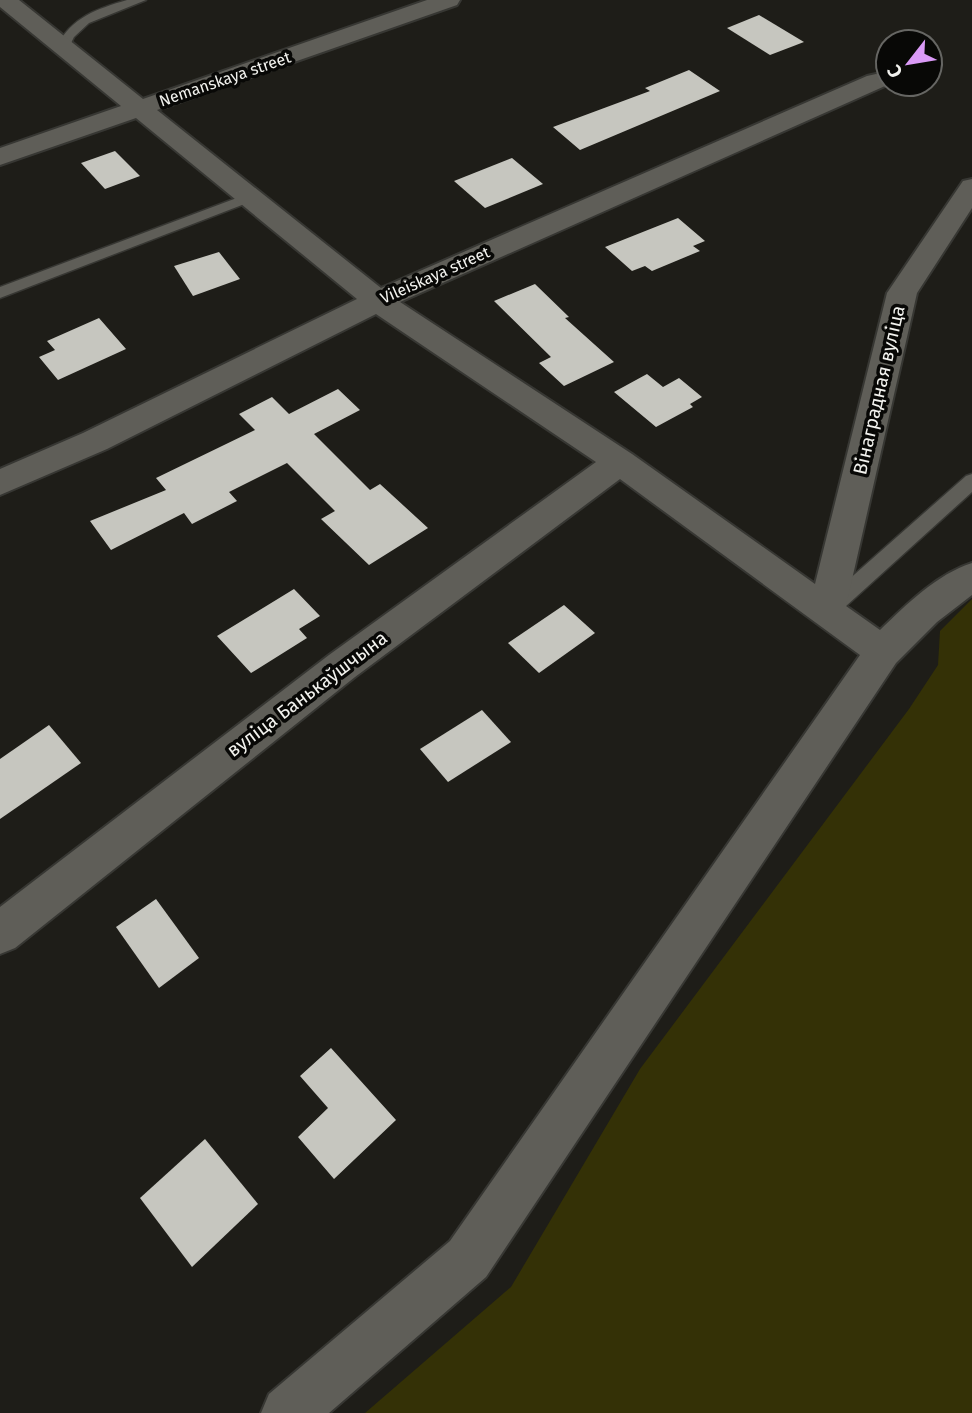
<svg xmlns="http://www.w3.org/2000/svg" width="972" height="1413" viewBox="0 0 972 1413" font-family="'Fira Sans',sans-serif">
	<rect width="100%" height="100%" fill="#1e1d18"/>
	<polygon fill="#343106" points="972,599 972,1413 365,1413 511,1287 640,1069 909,709 938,665 940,631"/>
	<g fill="#c6c6bf">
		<polygon points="759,15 804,42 770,55 727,28"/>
		<polygon points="689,70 720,91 580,150 553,127 650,91 645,88"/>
		<polygon points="115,151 140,176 105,189 81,163"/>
		<polygon points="512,158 543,184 485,208 454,181"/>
		<polygon points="678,218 705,241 693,246 700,251 652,271 645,266 632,271 605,247"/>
		<polygon points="219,252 240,279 193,296 174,266"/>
		<polygon points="535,284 569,317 565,318 614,362 564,386 539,363 551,357 494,301"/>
		<polygon points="99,318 126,349 58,380 39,357 55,350 47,341"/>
		<polygon points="647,374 663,387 679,378 702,397 690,404 693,407 656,427 614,392"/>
		<polygon points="338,389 360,410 314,434 370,490 380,484 428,528 369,565 321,519 335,511 287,463 229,492 237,501 192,524 184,513 111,550 90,521 166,490 156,478 255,430 239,414 272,397 289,414"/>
		<polygon points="294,589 320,616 299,629 307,638 251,673 217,636"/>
		<polygon points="564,605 595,633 539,673 508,643"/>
		<polygon points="482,710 511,742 448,782 420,749"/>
		<polygon points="49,725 81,763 0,819 0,759"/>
		<polygon points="156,899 199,958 159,988 116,927"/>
		<polygon points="331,1048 396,1120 334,1179 298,1137 328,1108 300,1076"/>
		<polygon points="205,1139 258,1204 192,1267 140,1198"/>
	</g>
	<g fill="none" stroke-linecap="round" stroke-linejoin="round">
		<g stroke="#373733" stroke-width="3">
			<g id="service">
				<path d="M127,0H146L89,23L74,37L68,49L63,50L57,46C72,17 97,9 127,0Z"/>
				<polygon points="250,193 255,194 257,197 255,200 0,298 0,287"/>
				<polygon points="972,474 972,492 835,616 828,618 821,616 818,610 821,604 966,476"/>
			</g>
		</g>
		<g stroke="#373733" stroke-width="4">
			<path id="minor" d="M0,0H19L143,99L427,0H460L457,5L157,110L381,288L867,76L876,74L885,76L888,81L885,86L400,302L632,454L815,584L887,293L963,181L972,179V208L917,293L846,606L880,630C906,605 937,574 972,563V595L937,622L896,663L486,1277L329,1413H261L269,1394L450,1241L860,655L620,479L355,677L15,948L0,954V907L329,655L596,462L376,314L107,449L0,495V469L83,433L357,299L136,118L0,165V148L121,106L0,7Z"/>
		</g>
		<use href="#service" fill="#5f5e58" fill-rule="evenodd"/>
		<use href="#minor" fill="#5f5e58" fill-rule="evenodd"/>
	</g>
	<g text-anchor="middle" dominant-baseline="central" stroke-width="7" stroke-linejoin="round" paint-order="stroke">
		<g font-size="16" fill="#f2f2ee" stroke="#080806">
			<text transform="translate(225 79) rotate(-19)">Nemanskaya street</text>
			<text transform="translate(435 275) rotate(-24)">Vileiskaya street</text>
		</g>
		<g font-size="19" fill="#f2f2ee" stroke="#080806">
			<text transform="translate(879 390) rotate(-77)">Вінаградная вуліца</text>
			<text transform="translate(307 694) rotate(-37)">вуліца Банькаўшчына</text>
		</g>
	</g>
	<g transform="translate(909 63) rotate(239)"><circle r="33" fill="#080806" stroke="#666663" stroke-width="2"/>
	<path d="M0-5L12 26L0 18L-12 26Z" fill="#da9af6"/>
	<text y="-10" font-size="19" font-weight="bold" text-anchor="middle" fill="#f2f2ee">С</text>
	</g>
</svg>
